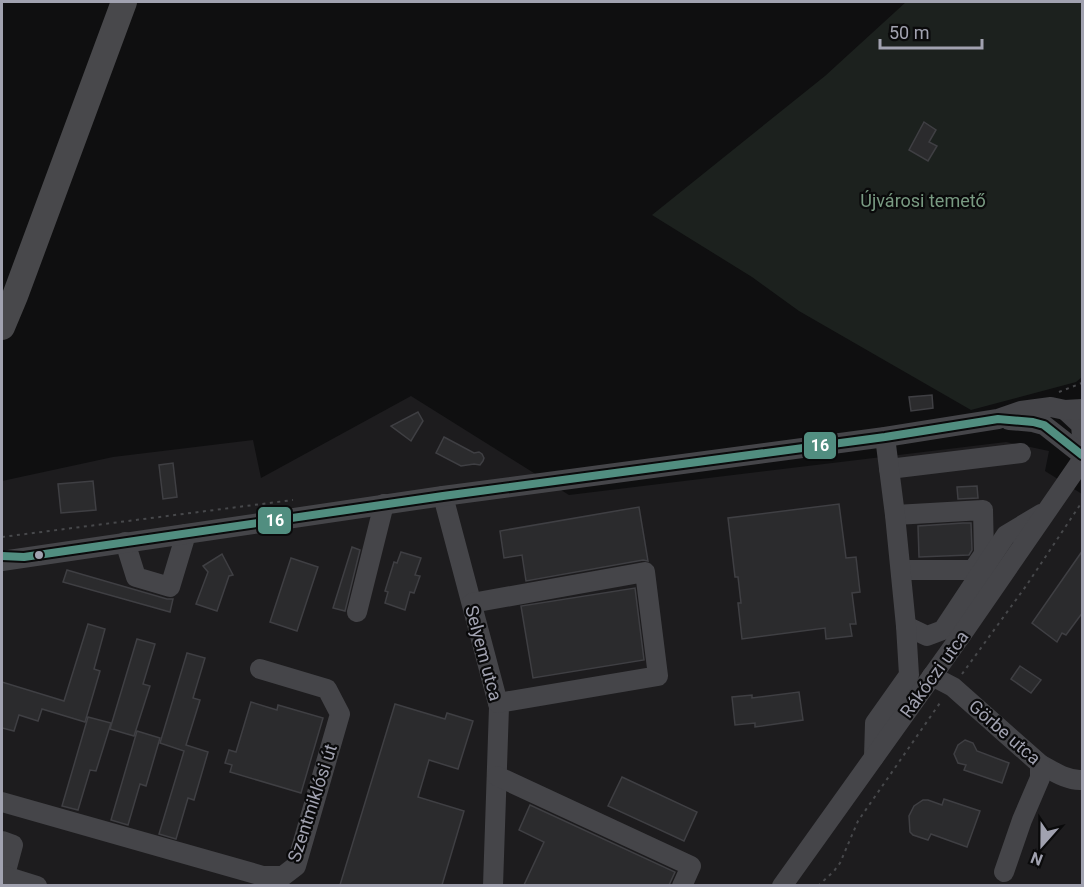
<svg xmlns="http://www.w3.org/2000/svg" width="1084" height="887" viewBox="0 0 1084 887" font-family="Roboto,sans-serif">
	<rect width="100%" height="100%" fill="#0f0f10"/>
	<polygon fill="#1d1c1e" points="411,396 569,495 1006,442 1049,451 1045,471 1082,494 1082,885 2,885 2,481 113,457 253,440 261,478"/>
	<polygon fill="#1c211e" points="906,2 1082,2 1082,377 1076,382 971,410 799,311 752,277 652,215 825,76"/>
	<g fill="#2b2b2d" stroke="#3f3f43" stroke-width="1.5">
		<polygon points="924,122 936,130 929,142 937,146 928,161 909,150"/>
		<polygon points="932,395 933,408 911,411 909,397"/>
		<polygon points="418,412 423,421 411,441 391,426"/>
		<polygon points="444,437 474,453 479,452 482,454 484,458 483,461 480,465 474,464 461,466 436,453"/>
		<polygon points="173,463 177,497 163,499 159,465"/>
		<polygon points="93,481 96,510 61,513 58,484"/>
		<polygon points="977,486 978,498 958,499 957,487"/>
		<polygon points="839,504 846,558 856,557 860,592 852,593 856,624 850,624 852,636 826,639 825,628 742,639 738,603 741,603 738,577 735,577 728,518"/>
		<polygon points="639,507 648,561 643,560 526,581 522,555 504,558 500,531"/>
		<polygon points="963,523 971,523 972,550 969,555 919,557 918,526"/>
		<polygon points="352,547 360,550 345,611 333,608"/>
		<polygon points="1083,550 1083,612 1066,635 1062,633 1057,642 1032,623"/>
		<polygon points="401,552 421,558 415,575 420,576 414,593 410,592 405,610 385,603 388,592 385,591 394,562 397,563"/>
		<polygon points="222,554 233,575 229,576 217,611 196,604 208,572 203,566"/>
		<polygon points="291,558 318,567 297,631 270,622"/>
		<polygon points="67,570 167,599 173,599 170,612 63,582"/>
		<polygon points="635,588 644,660 533,678 521,606"/>
		<polygon points="88,624 105,629 94,669 100,671 85,722 42,709 38,721 19,715 14,731 2,728 2,682 64,701"/>
		<polygon points="137,639 155,644 143,684 150,686 134,736 110,729"/>
		<polygon points="187,653 205,658 193,698 200,700 186,745 208,752 194,800 188,798 176,839 159,834 184,751 160,743"/>
		<polygon points="1020,666 1041,680 1031,693 1011,679"/>
		<polygon points="799,692 803,720 755,727 755,723 735,725 732,697 752,695 752,698"/>
		<polygon points="251,702 277,710 278,705 323,718 301,793 230,772 232,765 225,763 229,750 236,752"/>
		<polygon points="395,704 445,719 447,713 473,721 458,769 429,760 418,797 464,811 442,885 340,885"/>
		<polygon points="88,717 111,723 96,771 90,770 78,810 62,806"/>
		<polygon points="137,731 160,738 146,786 140,784 128,825 111,820"/>
		<polygon points="965,740 973,743 977,751 1009,763 1002,783 964,770 966,765 958,763 954,754 958,745"/>
		<polygon points="622,777 697,812 684,841 608,806"/>
		<polygon points="944,799 980,811 967,847 931,834 928,840 913,835 910,832 909,816 914,806 923,800 928,800 942,805"/>
		<polygon points="530,805 675,872 669,885 524,885 544,842 519,830"/>
	</g>
	<g fill="none" stroke-linecap="round" stroke-linejoin="round">
		<g stroke="#47484b" stroke-width="2" stroke-dasharray="3 4.5" stroke-linecap="butt">
			<polyline points="1059,392 1082,383"/>
			<polyline points="2,537 293,500"/>
			<polyline points="962,674 1026,586 1082,502"/>
			<polyline points="818,886 834,871 840,863 858,821 942,700"/>
		</g>
		<g stroke="#454549" stroke-width="20">
			<polyline points="1065,410 1081,425 1082,437"/>
			<polyline points="1009,420 1033,422 1044,425 1082,455"/>
			<polyline points="889,469 1021,453"/>
			<polyline points="443,496 499,707 493,886"/>
			<polyline points="895,515 983,510 984,554 973,570 901,570"/>
			<polyline points="125,542 136,577 170,587 186,534"/>
			<polyline points="2,561 443,496 885,437 998,419 1021,411 1051,407 1065,410 1082,409"/>
			<polyline points="472,603 645,572 658,676 498,703"/>
			<polyline points="357,612 384,504"/>
			<polyline points="906,626 927,636 943,630 1006,535 1041,514"/>
			<path d="M932,676L953,687L1040,764C1053,771 1067,781 1082,780"/>
			<polyline points="874,757 875,723 909,675 906,626 895,515 885,437"/>
			<polyline points="497,776 691,866 682,886"/>
			<polyline points="2,802 263,876 283,876 296,866 340,714 327,689 260,669"/>
			<polyline points="2,841 13,845 2,886"/>
			<polyline points="1004,872 1022,820 1040,778 1040,764"/>
			<polyline points="5,876 37,886"/>
			<polyline points="782,886 960,637 1082,460"/>
		</g>
		<polyline stroke="#48484b" stroke-width="26" points="2,327 15,296 124,2"/>
		<g stroke="#0a0a0b" stroke-width="12">
			<polyline id="bus-1" points="2,556 24,557 443,496 885,437 998,419 1033,422 1044,425 1082,455"/>
		</g>
		<use href="#bus-1" stroke="#518e80" stroke-width="8"/>
	</g>
	<circle fill="#a1a2b0" stroke="#0a0a0b" stroke-width="2" cx="39" cy="555" r="5"/>
	<g text-anchor="middle" dominant-baseline="central" stroke-width="4.5" stroke-linejoin="round" paint-order="stroke">
		<g font-size="18" fill="#799a82" stroke="#0a0a0b">
			<text x="923" y="200">Újvárosi temető</text>
		</g>
		<g font-size="18" fill="#a1a2b0" stroke="#0a0a0b">
			<text transform="translate(484 653) rotate(75)">Selyem utca</text>
			<text transform="translate(934 674) rotate(-54)">Rákóczi utca</text>
			<text transform="translate(1005 732) rotate(41)">Görbe utca</text>
			<text transform="translate(312 803) rotate(-72)">Szentmiklósi út</text>
		</g>
	</g>
	<g stroke="#0a0a0b" stroke-width="2">
		<rect x="803" y="431" width="34" height="29" rx="6" fill="#518e80"/>
		<rect x="257" y="506" width="35" height="29" rx="6" fill="#518e80"/>
	</g>
	<g font-size="16" text-anchor="middle" font-weight="bold" fill="#fff">
		<text x="820" y="451">16</text>
		<text x="275" y="526">16</text>
	</g>
	<rect width="1084" height="887" fill="none" stroke="#a1a2b0" stroke-width="6"/>
	<g transform="translate(1042 845) rotate(201)" stroke="#0a0a0b" stroke-width="4.5" paint-order="stroke">
	<path d="M0-4.5L10 22L0 15L-10 22Z" fill="#a1a2b0"/>
	<text y="-9" font-size="16" font-weight="bold" text-anchor="middle" fill="#a1a2b0">N</text>
	</g>
	<path d="M880 39v9h102v-9" fill="none" stroke="#a1a2b0" stroke-width="3"/>
	<text x="889" y="39" font-size="18" fill="#a1a2b0" stroke="#0a0a0b" stroke-width="4.5" paint-order="stroke">50 m</text>
</svg>
